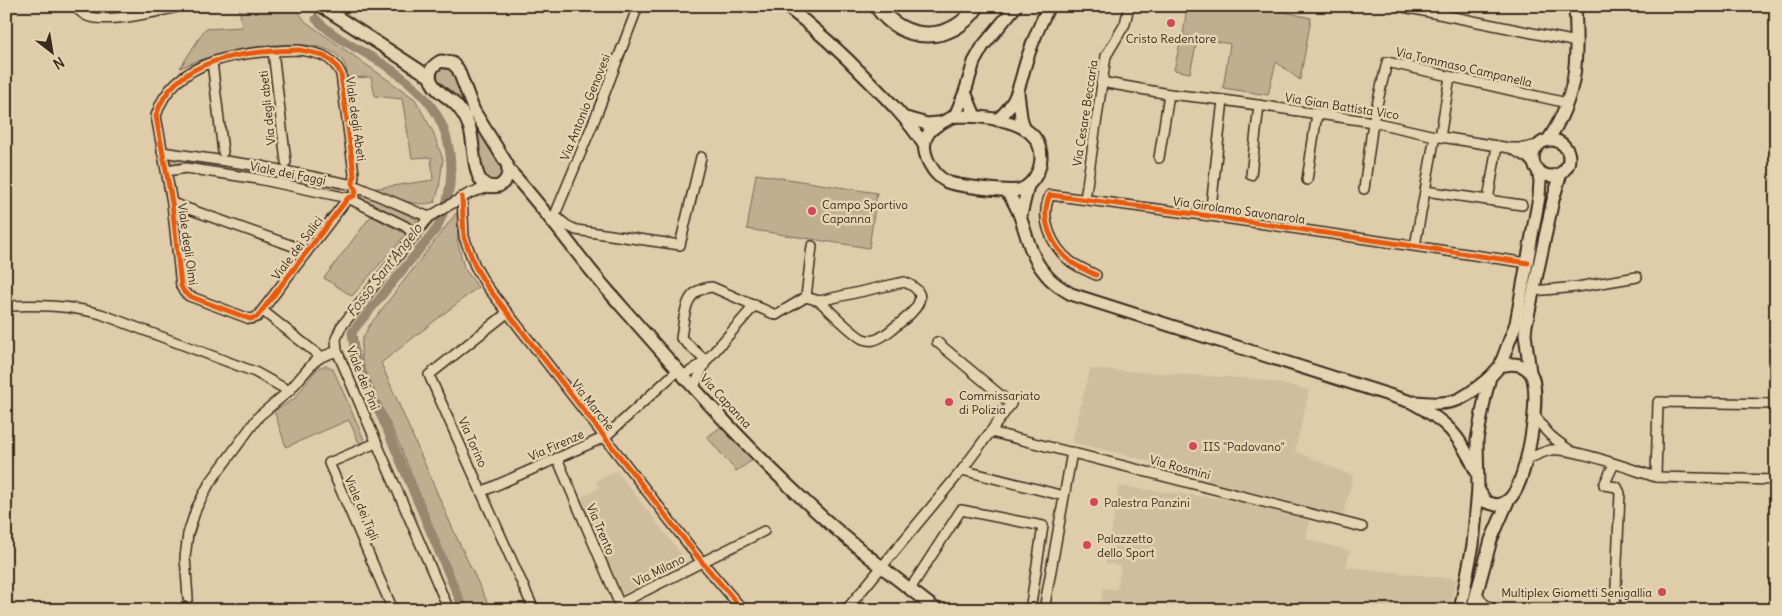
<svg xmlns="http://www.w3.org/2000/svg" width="1782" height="616" viewBox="0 0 1782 616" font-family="Delius,sans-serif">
	<rect width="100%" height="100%" fill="#deccab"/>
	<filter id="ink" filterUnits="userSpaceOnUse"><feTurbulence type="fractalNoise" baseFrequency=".02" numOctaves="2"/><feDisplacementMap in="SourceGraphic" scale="10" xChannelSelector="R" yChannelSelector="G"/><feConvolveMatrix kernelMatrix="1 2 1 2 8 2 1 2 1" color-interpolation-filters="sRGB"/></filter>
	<g filter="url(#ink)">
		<g fill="#cfbd9e">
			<polygon points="1090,369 1258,379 1309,390 1295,451 1353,476 1343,516 1196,479 1197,473 1072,442"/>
			<polygon points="617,471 688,563 622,594 579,498 599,488 596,481"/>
			<polygon points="1119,486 1238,501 1310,521 1306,539 1350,551 1346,567 1456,579 1450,610 1100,610 1103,588 1117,590 1121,566 1106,563"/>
		</g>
		<g fill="#c0ae91" stroke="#7e6c58">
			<path d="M239,6H294L306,22L415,99L433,132L443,159L439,188L435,202C414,209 391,195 371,189L433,180L431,157L412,158L402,99L375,96L371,77L348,78C347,73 346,67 344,63C328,32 243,47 216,55C204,58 192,63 180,68L205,29L242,27Z"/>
			<polygon points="1187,6 1259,6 1311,18 1300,80 1276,62 1268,95 1223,88 1230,44 1183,35"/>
			<polygon points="1181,38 1197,41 1190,73 1174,70"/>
			<polygon points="444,64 454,71 504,169 500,181 493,183 482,178 478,146 434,79 437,67"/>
			<polygon points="172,156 255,169 257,172 253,174 172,163 169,159"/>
			<polygon points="270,170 339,186 340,190 336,191 268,176 266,173"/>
			<polygon points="756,174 877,193 869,248 747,229"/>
			<polygon points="366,195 416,219 417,224 412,224 364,201 361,196"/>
			<polygon points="457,212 458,243 464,268 478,287 381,363 455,534 491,610 467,610 400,446 364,369 361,353 362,340 369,326"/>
			<polygon points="371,216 406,234 352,296 324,278"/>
			<polygon points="323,366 327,366 333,369 365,442 359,443 349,420 286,447 274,411 294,399 317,369"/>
			<polygon points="722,426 753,460 736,471 707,437"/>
		</g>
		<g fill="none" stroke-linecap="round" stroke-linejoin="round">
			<polyline stroke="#73624f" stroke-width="2.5" points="316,10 316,19"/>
			<path stroke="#998770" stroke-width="9" d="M316,19C338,42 370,53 395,72C411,83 427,97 437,115C457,150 454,193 437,228L352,332L355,355L464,610"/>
			<g stroke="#3b2a1e" stroke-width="12">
				<g id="minor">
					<path d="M75,6C78,10 83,14 87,16C107,24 161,11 182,6"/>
					<polyline points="1399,6 1577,42"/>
					<path d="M299,50C318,53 332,55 341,74L354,174L353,185L356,191L354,196L348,198L257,317L250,319L189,296L184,292L181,286L172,203L156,116C173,57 247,51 299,50Z"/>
					<polyline points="273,51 286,162"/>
					<polyline points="212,62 223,152"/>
					<polyline points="1101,82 1169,94 1223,100 1373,122 1435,136 1510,148 1524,148 1538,145"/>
					<polyline points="1440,137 1450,77"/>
					<polyline points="1512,149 1528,158 1534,164"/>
					<polyline points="162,152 260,166 353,185 429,217"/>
					<polyline points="1159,158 1169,94"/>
					<polyline points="167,171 186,168 258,179 348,198 405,226 415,235"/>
					<polyline points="1251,175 1259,105"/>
					<polyline points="1307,180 1317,114"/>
					<polyline points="1364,189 1373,122 1387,62 1567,103"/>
					<polyline points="1425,191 1522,205"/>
					<polyline points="462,197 464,237 475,266 486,285 702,562 743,610"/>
					<polyline points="1085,199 1106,56 1125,24 1129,6"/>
					<polyline points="1488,200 1497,146"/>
					<polyline points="172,203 307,251"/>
					<polyline points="555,216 566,225 576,230 680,245 701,157"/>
					<polyline points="1210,216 1223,100"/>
					<polyline points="552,222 596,116 638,6"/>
					<polyline points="1415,246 1435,136"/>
					<path d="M1096,275C1088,271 1078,267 1071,262C1051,246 1039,218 1050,195L1210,216L1528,263"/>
					<polyline points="1533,291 1577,287 1637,277"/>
					<path d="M806,297L819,301L904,282C936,294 912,314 896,326C889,331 883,338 874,340C871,341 866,340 863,339C852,334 829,309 819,301"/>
					<path d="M6,306C41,305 67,305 101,314L255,372L289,391"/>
					<polyline points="263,311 321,357"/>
					<polyline points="507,313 429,375 534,610"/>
					<path d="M706,361L681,338C685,315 683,289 712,287L776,315L806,297L812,246"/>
					<polyline points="683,376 706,361 755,305"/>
					<polyline points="694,387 706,361"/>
					<path d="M1534,413C1545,433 1552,438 1571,451"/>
					<polyline points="991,432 1362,527"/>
					<polyline points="376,443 329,463 393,610"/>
					<polyline points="557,458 622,610"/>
					<path d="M1526,460C1534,456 1542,452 1551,450C1572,447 1633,470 1656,477L1658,402L1776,404"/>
					<polyline points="1614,464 1604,485 1617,487 1620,493 1615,610"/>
					<polyline points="962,470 1064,496"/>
					<polyline points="1656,477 1776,480"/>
					<polyline points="481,492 605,437 678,370"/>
					<polyline points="910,589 961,510 1043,526 1030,610"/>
					<polyline points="1476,592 1484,604 1496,610"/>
					<polyline points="188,598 185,557 188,534 196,509 209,484 259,416 289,391 314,362 321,357 337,351"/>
					<polyline points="619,604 764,531"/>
					<polyline points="449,610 337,351 336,339 341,327 429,217 470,193 490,187"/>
					<polyline points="846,610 962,470 1011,404 937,342"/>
					<polyline points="1044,610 1072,452"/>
				</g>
			</g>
			<g stroke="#3b2a1e" stroke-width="15">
				<g id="major">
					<polyline points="321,6 430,77"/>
					<path d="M786,6C816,29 843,54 869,81C889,101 908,120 924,145"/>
					<path d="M441,61L452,63L458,69L474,111L507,164C510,174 507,181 499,186C468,193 477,145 469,126C466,118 461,110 455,104C448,97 434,90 431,80C428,71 433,65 441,61Z"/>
					<polyline points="965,92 975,116"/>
					<polyline points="1018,93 1021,117 1024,128"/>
					<path d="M955,116C980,116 1026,118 1038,143C1042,152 1042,160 1039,169C1035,179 1029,187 1019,190C1008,192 957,186 947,182C938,177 934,172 929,163C916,136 932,126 955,116Z"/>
					<polyline points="955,116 965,92 974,62 983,46 1016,6"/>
					<polyline points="906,118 927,124 938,123"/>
					<path d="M997,120C1020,101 1019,82 1028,56C1034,38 1041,22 1049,6"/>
					<circle cx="1551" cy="158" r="18"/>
					<path d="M1548,140C1578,95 1578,58 1575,6"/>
					<path d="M508,169C544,207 574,252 609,292C667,358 725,425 789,486C835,531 886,571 937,610"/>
					<path d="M1006,191C1026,214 1024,249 1044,272C1051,282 1061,288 1071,294L1411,402C1446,421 1459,434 1476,471"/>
					<polyline points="1021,215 1028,186"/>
					<path d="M1500,366C1511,363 1524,362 1531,374C1542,394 1527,478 1512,496C1508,502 1503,504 1496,505L1486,502L1478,489L1477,440L1485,397L1490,377L1500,366L1516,323L1539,197L1540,181L1538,171"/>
					<polyline points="1530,372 1525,334 1526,325 1553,200 1561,173"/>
					<path d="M1415,402C1453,406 1461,402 1490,377"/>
					<polyline points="1460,610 1473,545 1478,489"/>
					<polyline points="1472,610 1491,540 1508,501"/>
				</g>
			</g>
			<g stroke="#3b2a1e" stroke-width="18">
				<path id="highway" d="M877,6C902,43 952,45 977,6"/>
			</g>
			<use href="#minor" stroke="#e5d3b1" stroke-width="9"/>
			<use href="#major" stroke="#e5d3b1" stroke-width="11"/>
			<use href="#highway" stroke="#e5d3b1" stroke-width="14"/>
			<g stroke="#e5d3b1" stroke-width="8">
				<g id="cycleway">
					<path d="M299,50C318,53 332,55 341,74L354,174L353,185L356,191L354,196L348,198L257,317L250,319L189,296L184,292L181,286L172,203L156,116C173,57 247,51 299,50Z"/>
					<polyline points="462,197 464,237 475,266 486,285 702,562 743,610"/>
					<path d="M1096,275C1088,271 1078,267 1071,262C1051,246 1039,218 1050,195L1210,216L1528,263"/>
				</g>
			</g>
			<use href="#cycleway" stroke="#e8590c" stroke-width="5"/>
		</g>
	</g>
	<g fill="#d1495b" stroke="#e5d3b1" stroke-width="2">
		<circle cx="1171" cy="23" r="5"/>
		<circle cx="812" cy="211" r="5"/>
		<circle cx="949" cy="402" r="5"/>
		<circle cx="1193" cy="446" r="5"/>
		<circle cx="1094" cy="502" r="5"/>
		<circle cx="1087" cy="545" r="5"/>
		<circle cx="1662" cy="592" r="5"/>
	</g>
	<g text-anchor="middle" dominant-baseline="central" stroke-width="5" stroke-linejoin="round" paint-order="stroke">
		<g font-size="12" fill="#3b2a1e" stroke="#e5d3b1" text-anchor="start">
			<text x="1171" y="38" text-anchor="middle">Cristo Redentore</text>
			<text x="822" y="204">Campo Sportivo<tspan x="822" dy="14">Capanna</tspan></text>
			<text x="959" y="395">Commissariato<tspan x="959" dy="14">di Polizia</tspan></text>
			<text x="1203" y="446">IIS "Padovano"</text>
			<text x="1104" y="502">Palestra Panzini</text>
			<text x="1097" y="538">Palazzetto<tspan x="1097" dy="14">dello Sport</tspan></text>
			<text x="1652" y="592" text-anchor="end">Multiplex Giometti Senigallia</text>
		</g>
		<g font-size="12" fill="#3b2a1e" stroke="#e5d3b1">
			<text transform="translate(1464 67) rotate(13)">Via Tommaso Campanella</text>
			<text transform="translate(1342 106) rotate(9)">Via Gian Battista Vico</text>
			<text transform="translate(585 107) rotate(-68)">Via Antonio Genovesi</text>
			<text transform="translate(267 108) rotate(-96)">Via degli abeti</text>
			<text transform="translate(1085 113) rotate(-81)">Via Cesare Beccaria</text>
			<text transform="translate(356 119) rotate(82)">Viale degli Abeti</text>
			<text transform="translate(288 173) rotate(11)">Viale dei Faggi</text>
			<text transform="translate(1239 210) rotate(8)">Via Girolamo Savonarola</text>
			<text transform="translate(188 244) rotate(82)">Viale degli Olmi</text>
			<text transform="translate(297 248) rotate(-53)">Viale dei Salici</text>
			<text transform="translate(363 378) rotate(68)">Viale dei Pini</text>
			<text transform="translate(726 401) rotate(47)">Via Capanna</text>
			<text transform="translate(593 405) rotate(52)">Via Marche</text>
			<text transform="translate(473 442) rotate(66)">Via Torino</text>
			<text transform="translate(556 445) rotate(-24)">Via Firenze</text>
			<text transform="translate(1180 467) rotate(15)">Via Rosmini</text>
			<text transform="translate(362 508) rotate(67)">Viale dei Tigli</text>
			<text transform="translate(601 529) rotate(67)">Via Trento</text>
			<text transform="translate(659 570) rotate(-27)">Via Milano</text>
		</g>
		<g font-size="14" font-style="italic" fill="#524132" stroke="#e5d3b1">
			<text transform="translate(384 270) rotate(-52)">Fosso Sant'Angelo</text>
		</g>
	</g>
	<rect width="1782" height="616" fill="none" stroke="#e5d3b1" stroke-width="25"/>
	<rect x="12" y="12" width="1757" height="591" fill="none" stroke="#3b2a1e" stroke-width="2" filter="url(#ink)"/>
	<g transform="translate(52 52) rotate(149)" stroke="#e5d3b1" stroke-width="4" paint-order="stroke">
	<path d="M0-4L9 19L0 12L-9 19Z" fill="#3b2a1e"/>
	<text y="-8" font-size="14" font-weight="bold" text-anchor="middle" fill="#3b2a1e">N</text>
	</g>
</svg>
